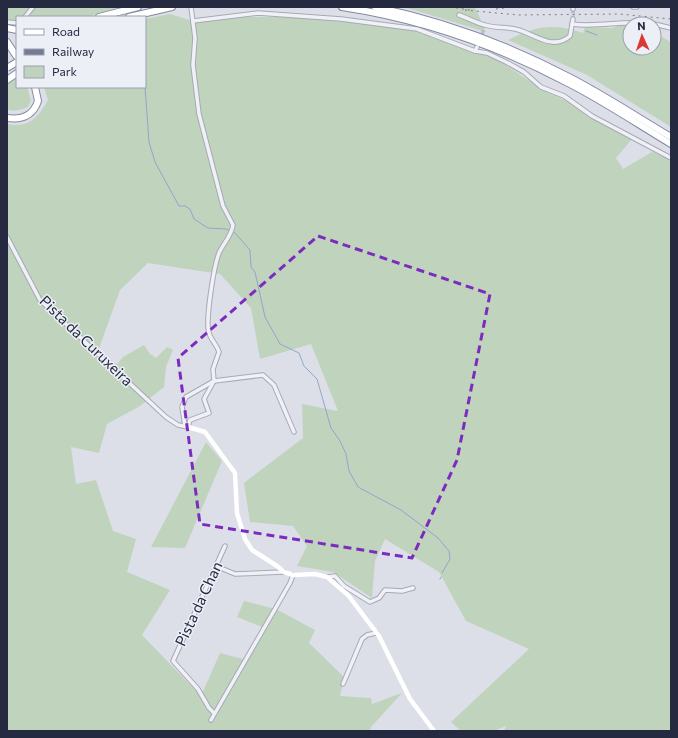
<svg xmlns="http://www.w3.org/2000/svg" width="678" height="738" viewBox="0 0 678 738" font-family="Commissioner,sans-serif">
  <rect width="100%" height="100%" fill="#dddfe8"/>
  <!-- green -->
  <g fill="#bfd3bd">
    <polygon points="7,7 122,7 86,17 17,17 17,22 7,20"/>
    <polygon points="402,7 475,7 486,32 411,9"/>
    <path d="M170,14L196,22L234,17H298L410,29L498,60L545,91L567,101L594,119L632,139L616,158L623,169L652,152L671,160V731H504L506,726L494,731H461L451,722L529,649L466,621L439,572L385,539L375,561L372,598L333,572L297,566L307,546L293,526L250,522L244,483L303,438L302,404L338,411L311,344L260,359L251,308L220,274L148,263L120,290L97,354L117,364L123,357L144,345L150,354L156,358L167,347L173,350L166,367L164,387L140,406L107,424L99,453L71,447L76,484L96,480L113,531L136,539L127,572L170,590L142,635L201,696L220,653L243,659L265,628L237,617L244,601L276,609L315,630L309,643L344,677L340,696L371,698L372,704L402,693L371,727L370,731H7V124C29,128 38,118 48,100L44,87H145V19Z"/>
    <path d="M622,23L630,24V48H654V33L671,42V127L587,75L508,40C536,26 553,23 583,33L585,27L613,28Z"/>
    <path d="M17,77V87H27L31,100L28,107C21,110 14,112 7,109V85Z"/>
    <polygon points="206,442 222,461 185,548 151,547"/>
  </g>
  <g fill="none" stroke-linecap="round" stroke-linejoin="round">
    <!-- stream -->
    <g stroke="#93a5cd" stroke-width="1">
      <polyline points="586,31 597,35"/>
      <polyline points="145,87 149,142 155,162 179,206 185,206 190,209 194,219 208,228 226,229 235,233 250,250 251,267 255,272 265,317 280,344 299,353 304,366 317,379 331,428 340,441 346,454 349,471 358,487 401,510 438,538 449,551 450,559 442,573"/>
      <polyline points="440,579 441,577"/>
    </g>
    <!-- street-tunnel -->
    <g stroke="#b8bbc7" stroke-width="3.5" stroke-dasharray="3.5 2" stroke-linecap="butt">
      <polyline points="573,19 573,9"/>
      <polyline points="480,39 484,29"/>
    </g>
    <defs>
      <g id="street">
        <polyline points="633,7 637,7"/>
        <polyline points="573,9 573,7"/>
        <path d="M459,15C468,18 476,23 485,25C494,28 505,27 515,29C532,32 552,52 570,36L573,19"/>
        <polyline points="25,17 33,7"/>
        <polyline points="193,21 258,13 341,19 417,29 475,51 477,47"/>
        <polyline points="7,22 17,23"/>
        <path d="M572,24C599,28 626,19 653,24"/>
        <polyline points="654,24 671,28"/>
        <polyline points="475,51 487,53 506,62 524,72 541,87 564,96 592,116 671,158"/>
        <path d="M7,237L40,300L166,417L178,425L188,427L190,420L209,413L204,399L214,381L213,369L219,352C217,345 211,340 209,333C205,320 214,266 219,253C223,244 232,235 233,225L223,206L199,114L193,65L195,38L191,7"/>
        <polyline points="185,426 182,407 186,397 214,381 263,375 274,385 294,432"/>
        <polyline points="216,566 235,574 284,572"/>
        <polyline points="327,577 335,576 344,586 370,602 379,598 385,590 402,591 413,588"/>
        <polyline points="343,684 362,639 367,635 376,633"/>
        <polyline points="214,713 209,708 198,689 173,661 225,546"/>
        <polyline points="211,720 290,583 293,575"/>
      </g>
      <g id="highway">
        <path d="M342,7C421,19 496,45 566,82C602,100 636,123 671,144"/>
        <path d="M375,7C443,21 508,45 569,77C604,95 637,117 671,137"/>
        <polyline points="99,17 138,7"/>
        <polyline points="129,17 172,7"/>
        <polyline points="7,28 17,30"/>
        <polyline points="7,42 17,57"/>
        <polyline points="7,80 17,73"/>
        <path d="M7,118C22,120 33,116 38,101L35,87"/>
      </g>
    </defs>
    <!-- street casing -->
    <use href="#street" stroke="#a6a9b6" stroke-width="5.5"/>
    <!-- highway casing -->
    <use href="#highway" stroke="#8389a1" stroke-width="8"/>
    <!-- street -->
    <use href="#street" stroke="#f0f1f6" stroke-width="3.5"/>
    <!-- secondary -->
    <polyline stroke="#fff" stroke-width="4.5" points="188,427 205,432 235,473 237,513 245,539 252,550 277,566 284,572 293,575 315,574 327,577 348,595 379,636 410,699 434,731"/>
    <!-- highway -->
    <use href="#highway" stroke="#fff" stroke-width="6"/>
    <!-- rail -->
    <g stroke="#757b94" stroke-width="1" stroke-dasharray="2 4" stroke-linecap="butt">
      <polyline points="450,7 470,10"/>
      <polyline points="496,9 512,7"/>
      <polyline points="465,10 518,15 619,14 671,19"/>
    </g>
    <defs>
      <polyline id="highway-bridge" points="7,68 17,62"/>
    </defs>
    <!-- highway-bridge casing -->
    <use href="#highway-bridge" stroke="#8389a1" stroke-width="8" stroke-linecap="butt"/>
    <!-- highway-bridge -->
    <use href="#highway-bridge" stroke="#fff" stroke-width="6"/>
  </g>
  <!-- marked area -->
  <path fill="none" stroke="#7b2cbf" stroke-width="3" stroke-dasharray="8 5" stroke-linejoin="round" d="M318,236L490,294L457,460L412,558L200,524L178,358Z"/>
  <g text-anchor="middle" stroke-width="3" stroke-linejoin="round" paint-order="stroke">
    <!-- street labels -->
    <g font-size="15" fill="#252a41" stroke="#eceff6">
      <text transform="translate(86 341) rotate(44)" y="5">Pista da Curuxeira</text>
      <text transform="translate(199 604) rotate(-65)" y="5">Pista da Chan</text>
    </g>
  </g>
  <!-- border -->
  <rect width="678" height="738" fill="none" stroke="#252a41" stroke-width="16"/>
  <!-- legend -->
  <rect x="16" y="16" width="130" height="72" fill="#eceff6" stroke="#9ca0ae"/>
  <rect x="24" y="29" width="20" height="6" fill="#ffffff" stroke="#9ca0ae"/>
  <text x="52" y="36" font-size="12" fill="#252a41">Road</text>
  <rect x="24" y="49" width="20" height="6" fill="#757b94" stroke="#9ca0ae"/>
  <text x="52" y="56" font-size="12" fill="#252a41">Railway</text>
  <rect x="24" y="66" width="20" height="12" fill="#bfd3bd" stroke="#9ca0ae"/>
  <text x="52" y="76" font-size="12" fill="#252a41">Park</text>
  <!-- north arrow -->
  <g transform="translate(642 36) rotate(357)"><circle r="19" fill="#eceff6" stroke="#9ca0ae"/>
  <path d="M0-3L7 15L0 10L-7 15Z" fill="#dc3733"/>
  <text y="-6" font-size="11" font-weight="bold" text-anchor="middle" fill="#252a41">N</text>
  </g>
</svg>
